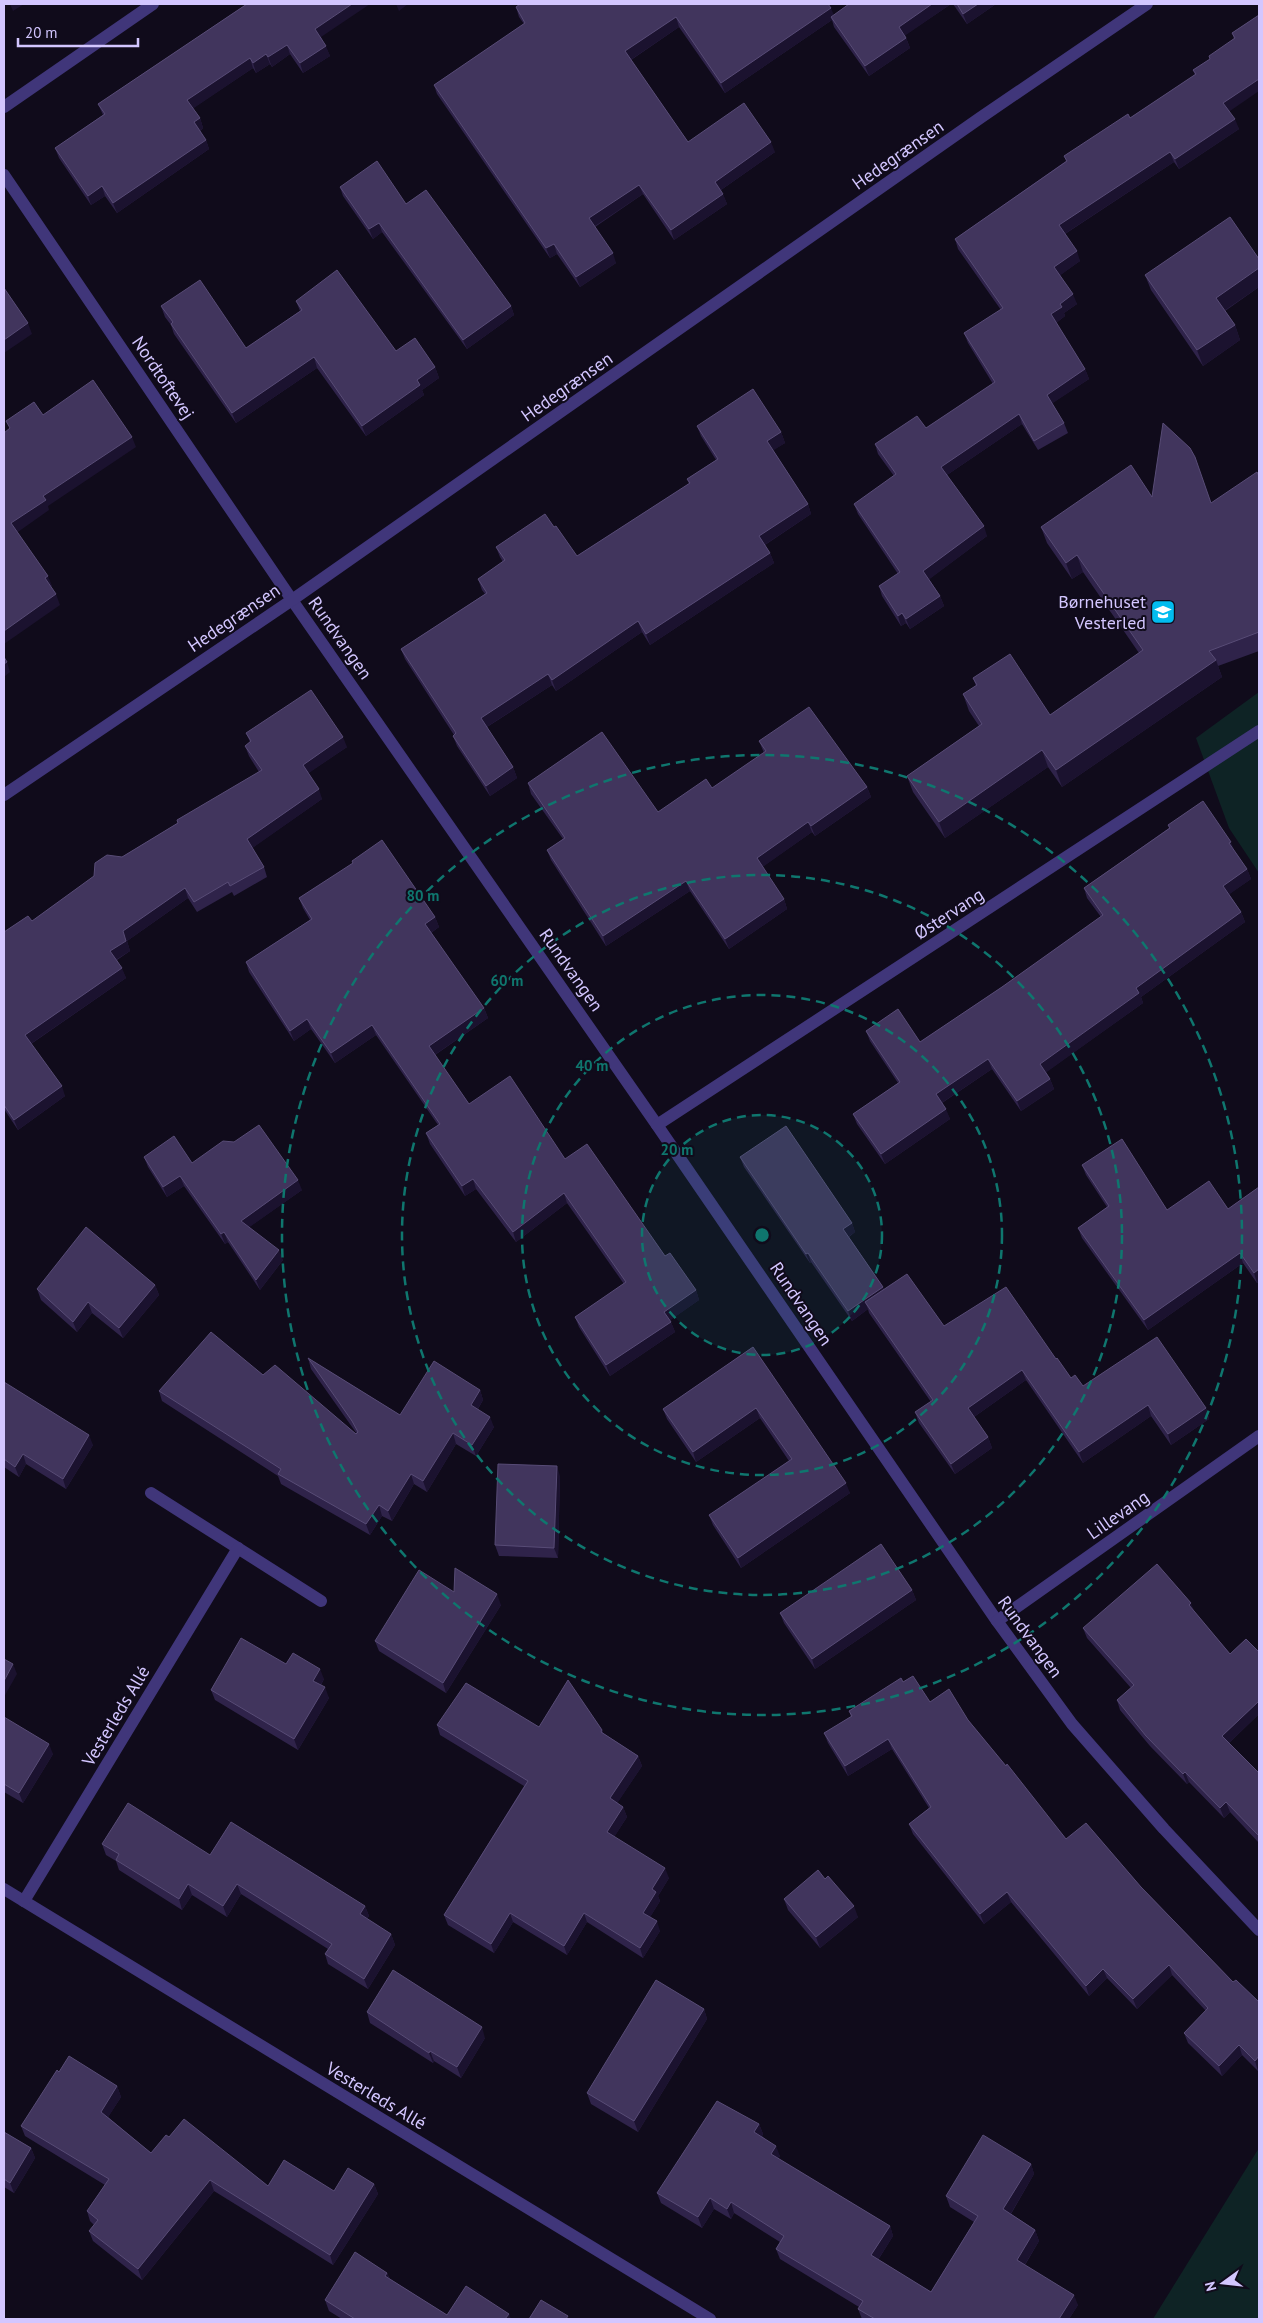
<svg xmlns="http://www.w3.org/2000/svg" width="1263" height="2323" viewBox="0 0 1263 2323" font-family="'PT Sans',sans-serif">
  <rect width="100%" height="100%" fill="#100b1b"/>
  <!-- green -->
  <g fill="#0e2325">
    <polygon points="1259,692 1259,873 1229,828 1196,738"/>
    <polygon points="1259,2148 1259,2319 1153,2319"/>
  </g>
  <g fill="none" stroke-linecap="round" stroke-linejoin="round">
    <!-- minor -->
    <g stroke="#40367a" stroke-width="12">
      <polyline points="4,107 153,4"/>
      <polyline points="4,175 292,600 657,1125 997,1621 1072,1724 1164,1829 1259,1930"/>
      <polyline points="4,795 292,600 980,118 1147,4"/>
      <polyline points="657,1125 1259,731"/>
      <polyline points="151,1493 321,1601"/>
      <polyline points="997,1621 1259,1436"/>
      <polyline points="4,1889 710,2319"/>
      <polyline points="24,1901 238,1548"/>
    </g>
  </g>
  <!-- wall -->
  <g fill="#2f234a">
    <polygon points="247,4 321,37 330,56 303,73 290,54 272,67 270,64 256,73 253,68 193,108 200,118 203,128 200,131 206,140 209,149 117,213 105,196 91,205 59,158 55,148 103,115 98,104"/>
    <polygon points="951,4 905,35 910,48 869,76 834,27 832,20 725,93 679,27 631,60 688,142 775,152 721,190 727,204 674,240 643,194 595,227 616,263 580,287 557,254 550,258 437,94 434,85 524,24 519,17 516,7 833,15"/>
    <polygon points="953,4 996,4 967,24"/>
    <polygon points="1259,15 1229,111 1239,129 1179,169 1174,162 1065,234 1080,261 1060,275 1077,304 1064,313 1065,316 1056,323 1085,369 1089,379 1052,403 1064,423 1068,433 1038,450 1022,424 947,475 987,536 929,579 940,596 944,606 910,629 906,623 901,626 882,596 879,586 898,574 858,514 854,504 894,476 878,454 875,444 926,428 993,384 968,343 964,333 1001,310 958,249 955,239 1066,161 1064,156 1130,118 1195,75 1193,70 1210,59 1234,39 1232,33"/>
    <polygon points="340,187 406,204 511,306 514,315 467,349 382,232 373,239 343,196"/>
    <polygon points="1145,275 1259,287 1225,311 1235,325 1240,340 1203,366 1151,290"/>
    <polygon points="296,301 396,351 435,367 439,378 422,390 424,395 366,436 317,368 236,423 174,334 171,325 165,317 161,306 246,348 300,311"/>
    <polygon points="697,426 781,432 785,443 773,450 808,504 811,514 765,545 770,553 774,563 650,645 642,632 556,691 552,685 487,727 513,767 517,778 490,796 457,746 453,736 454,735 405,659 401,649 485,594 482,590 478,579 503,562 500,557 496,547 554,527 577,556 689,484 687,479 716,460 701,436"/>
    <polygon points="1259,476 1259,651 1218,666 1222,677 1062,787 1048,767 945,838 913,792 907,776 979,726 969,711 963,694 976,686 973,678 1050,715 1139,653 1083,572 1072,579 1047,543 1041,527 1152,497 1212,503"/>
    <polygon points="246,733 347,747 308,773 322,799 252,848 264,867 267,877 234,896 232,892 197,912 188,898 127,941 130,951 117,960 126,978 31,1044 65,1096 18,1130 4,1109 4,932 32,921 122,857 178,823 259,772 249,756 245,746 250,742"/>
    <polygon points="759,741 867,787 871,797 815,836 812,832 762,867 784,899 787,909 729,949 690,891 606,946 551,860 547,850 563,839 531,794 528,783 658,812 712,788 764,753"/>
    <polygon points="1168,825 1235,852 1247,869 1251,879 1229,894 1241,912 1245,922 1141,997 1143,1003 1046,1072 1050,1079 1054,1089 1021,1111 992,1069 942,1103 950,1119 885,1164 857,1124 853,1114 898,1083 870,1041 866,1031 920,1042 1002,987 1101,917 1087,898 1084,888 1169,828"/>
    <polygon points="352,861 435,917 439,927 431,933 484,1008 488,1018 435,1055 469,1104 565,1159 665,1256 696,1290 699,1300 670,1320 675,1332 610,1376 579,1327 575,1317 624,1284 567,1203 516,1242 476,1189 465,1196 430,1144 426,1133 438,1125 376,1035 335,1063 311,1029 294,1041 249,972 246,962 310,920 303,908 299,898 353,864"/>
    <polygon points="144,1157 192,1163 302,1190 249,1227 283,1260 260,1290 228,1242 225,1244 184,1186 167,1197 148,1167"/>
    <polygon points="740,1157 852,1223 855,1232 849,1237 884,1289 944,1326 1056,1359 1071,1378 1083,1386 1206,1408 1209,1419 1171,1445 1151,1416 1083,1463 1026,1380 974,1417 988,1437 992,1448 955,1474 919,1423 915,1412 931,1402 869,1313 868,1309 852,1321 811,1262 810,1263 744,1167"/>
    <polygon points="1082,1165 1167,1210 1228,1209 1259,1187 1259,1282 1257,1283 1243,1263 1148,1330 1082,1238 1078,1228 1107,1207 1086,1175"/>
    <polygon points="155,1285 159,1295 123,1338 92,1313 77,1332 41,1300 37,1289"/>
    <polygon points="753,1347 850,1493 741,1568 713,1525 709,1515 789,1461 760,1418 696,1462 667,1419 663,1409"/>
    <polygon points="308,1358 400,1415 480,1390 483,1400 478,1409 494,1427 476,1456 456,1444 427,1492 414,1484 392,1521 382,1516 370,1535 281,1484 278,1476 162,1401 159,1391 263,1375 356,1434 357,1434 311,1369"/>
    <polygon points="4,1382 93,1445 66,1489 26,1464 19,1477 4,1467"/>
    <polygon points="560,1476 558,1558 499,1556 495,1545"/>
    <polygon points="912,1590 916,1600 815,1669 784,1623 780,1613"/>
    <polygon points="454,1592 501,1605 446,1693 379,1651 375,1641"/>
    <polygon points="1195,1613 1230,1654 1259,1652 1259,1714 1229,1743 1259,1773 1259,1843 1230,1812 1224,1818 1189,1782 1187,1784 1150,1746 1120,1710 1117,1700 1131,1688 1087,1638 1083,1628"/>
    <polygon points="286,1664 324,1679 321,1685 329,1698 298,1750 215,1700 211,1690"/>
    <polygon points="903,1682 930,1702 968,1720 1066,1839 1141,1887 1233,1982 1259,2002 1259,2070 1258,2071 1242,2055 1222,2076 1188,2043 1184,2033 1206,2011 1172,1975 1137,2009 1107,1978 1089,1996 1011,1902 984,1924 913,1834 909,1824 929,1808 892,1749 848,1776 828,1743 824,1733 851,1717 849,1711"/>
    <polygon points="4,1717 53,1754 23,1803 4,1792"/>
    <polygon points="437,1725 539,1727 602,1730 603,1733 638,1756 642,1766 617,1803 623,1807 627,1817 614,1837 669,1878 658,1896 660,1901 650,1917 660,1931 643,1958 587,1922 567,1955 513,1922 494,1953 448,1925 444,1915 524,1786 440,1735"/>
    <polygon points="102,1844 210,1855 365,1906 369,1916 367,1919 391,1934 395,1945 368,1989 328,1964 325,1954 328,1949 241,1894 227,1917 192,1895 182,1910 119,1870 116,1861 106,1855"/>
    <polygon points="825,1879 858,1917 820,1948 788,1910 784,1899"/>
    <polygon points="704,2009 707,2019 638,2132 591,2104 587,2093"/>
    <polygon points="367,2012 485,2038 461,2078 434,2061 433,2063 370,2023"/>
    <polygon points="59,2072 117,2086 121,2097 108,2117 151,2153 169,2137 268,2186 334,2191 374,2184 378,2194 333,2265 214,2191 142,2280 93,2241 89,2231 94,2225 90,2221 87,2211 105,2185 25,2136 21,2126"/>
    <polygon points="759,2124 763,2134 762,2136 780,2156 778,2159 890,2226 893,2236 878,2260 931,2292 974,2222 950,2207 946,2196 1031,2164 1034,2174 1011,2214 1035,2230 1039,2241 1025,2265 1078,2305 1069,2319 862,2319 858,2309 859,2307 780,2259 776,2249 780,2242 734,2213 731,2219 714,2209 702,2228 661,2203 657,2193"/>
    <polygon points="4,2132 31,2148 35,2158 14,2193 4,2187"/>
    <polygon points="387,2273 390,2279 447,2315 511,2319 342,2319 329,2311 325,2300"/>
  </g>
  <!-- shaded-wall -->
  <g fill="#1b122f">
    <polygon points="10,4 24,4 13,11"/>
    <polygon points="352,4 370,4 318,39 315,29"/>
    <polygon points="396,4 408,4 399,11"/>
    <polygon points="932,4 951,4 903,37 899,27"/>
    <polygon points="978,4 996,4 967,24 963,14"/>
    <polygon points="831,8 835,18 831,17 832,20 725,93 721,83"/>
    <polygon points="676,17 679,27 629,61 625,51"/>
    <polygon points="906,38 910,48 869,76 865,66"/>
    <polygon points="287,45 290,54 272,67 268,57"/>
    <polygon points="326,46 330,56 303,73 300,63"/>
    <polygon points="266,54 270,64 256,73 253,63"/>
    <polygon points="250,58 253,68 191,110 187,100"/>
    <polygon points="1259,79 1259,91 1227,113 1223,103"/>
    <polygon points="200,118 203,128 198,132 194,122"/>
    <polygon points="1235,119 1239,129 1179,169 1175,159"/>
    <polygon points="206,140 209,149 117,213 113,203"/>
    <polygon points="771,142 775,152 718,192 715,182"/>
    <polygon points="1170,152 1174,162 1063,235 1059,225"/>
    <polygon points="639,185 643,194 592,228 589,218"/>
    <polygon points="102,186 105,196 91,205 88,196"/>
    <polygon points="723,194 727,204 674,240 671,230"/>
    <polygon points="379,223 382,232 373,239 369,229"/>
    <polygon points="554,244 557,254 550,258 546,248"/>
    <polygon points="1077,251 1080,261 1058,277 1054,267"/>
    <polygon points="613,253 616,263 580,287 576,277"/>
    <polygon points="1259,268 1259,287 1221,313 1216,298"/>
    <polygon points="1073,294 1077,304 1064,313 1065,316 1055,324 1051,314 1060,304"/>
    <polygon points="511,306 514,315 467,349 463,340"/>
    <polygon points="28,323 32,334 4,353 4,340"/>
    <polygon points="1235,325 1240,340 1203,366 1197,350"/>
    <polygon points="314,357 317,368 236,423 232,413"/>
    <polygon points="435,367 439,378 422,390 424,395 366,436 362,426 417,380"/>
    <polygon points="1085,369 1089,379 1050,405 1047,395"/>
    <polygon points="1019,414 1022,424 944,477 941,467"/>
    <polygon points="781,432 785,443 771,452 767,441"/>
    <polygon points="132,437 136,447 48,506 49,510 15,534 11,523 43,496"/>
    <polygon points="808,504 811,514 763,546 759,536"/>
    <polygon points="984,526 987,536 927,581 923,571"/>
    <polygon points="770,553 774,563 650,645 646,634"/>
    <polygon points="1077,555 1083,572 1072,579 1066,563"/>
    <polygon points="48,576 52,586 49,588 45,578"/>
    <polygon points="56,594 60,605 4,644 4,631"/>
    <polygon points="940,596 944,606 910,629 906,619"/>
    <polygon points="902,613 906,623 901,626 898,616"/>
    <polygon points="638,621 642,632 556,691 552,680"/>
    <polygon points="1216,660 1222,677 1062,787 1056,770"/>
    <polygon points="7,662 10,672 4,677 4,664"/>
    <polygon points="548,674 552,685 485,728 481,718"/>
    <polygon points="343,737 347,747 306,775 303,765"/>
    <polygon points="1042,750 1048,767 945,838 939,822"/>
    <polygon points="513,767 517,778 490,796 486,786"/>
    <polygon points="867,787 871,797 815,836 811,826"/>
    <polygon points="319,789 322,799 251,849 247,839"/>
    <polygon points="808,822 812,832 760,869 757,858"/>
    <polygon points="1231,842 1235,852 1229,843"/>
    <polygon points="1247,869 1251,879 1227,896 1223,886"/>
    <polygon points="686,881 690,891 606,946 603,936"/>
    <polygon points="185,888 188,898 127,941 130,951 114,961 110,951 123,931"/>
    <polygon points="784,899 787,909 729,949 725,939"/>
    <polygon points="1241,912 1245,922 1141,997 1143,1003 1044,1074 1040,1064 1136,988"/>
    <polygon points="435,917 439,927 429,934 425,924"/>
    <polygon points="122,968 126,978 29,1045 25,1035"/>
    <polygon points="484,1008 488,1018 433,1056 429,1046"/>
    <polygon points="307,1019 311,1029 294,1041 290,1031"/>
    <polygon points="372,1025 376,1035 335,1063 331,1053"/>
    <polygon points="988,1059 992,1069 940,1104 936,1094"/>
    <polygon points="1050,1079 1054,1089 1021,1111 1017,1101"/>
    <polygon points="62,1086 65,1096 18,1130 14,1120"/>
    <polygon points="946,1109 950,1119 885,1164 881,1154"/>
    <polygon points="180,1176 184,1186 167,1197 163,1187"/>
    <polygon points="473,1179 476,1189 465,1196 462,1186"/>
    <polygon points="298,1180 302,1190 244,1231 241,1221"/>
    <polygon points="564,1193 567,1203 516,1242 513,1232"/>
    <polygon points="852,1223 855,1232 847,1238 843,1229"/>
    <polygon points="224,1232 228,1242 225,1244 221,1234"/>
    <polygon points="279,1250 283,1260 260,1290 256,1280"/>
    <polygon points="808,1253 811,1262 810,1263 806,1254"/>
    <polygon points="1240,1253 1243,1263 1148,1330 1144,1320"/>
    <polygon points="1259,1269 1259,1282 1257,1283 1254,1273"/>
    <polygon points="155,1285 159,1295 123,1338 119,1328"/>
    <polygon points="883,1287 887,1296 865,1302 868,1309 852,1321 848,1311"/>
    <polygon points="696,1290 699,1300 668,1322 664,1312"/>
    <polygon points="88,1302 92,1313 77,1332 73,1322"/>
    <polygon points="671,1322 675,1332 610,1376 606,1365"/>
    <polygon points="1022,1370 1026,1380 971,1419 968,1408"/>
    <polygon points="480,1390 483,1400 474,1415 471,1405"/>
    <polygon points="1148,1405 1151,1416 1083,1463 1079,1452"/>
    <polygon points="756,1408 760,1418 696,1462 693,1452"/>
    <polygon points="1206,1408 1209,1419 1171,1445 1168,1434"/>
    <polygon points="490,1417 494,1427 476,1456 472,1445"/>
    <polygon points="453,1433 456,1444 427,1492 423,1481"/>
    <polygon points="89,1435 93,1445 66,1489 63,1479"/>
    <polygon points="988,1437 992,1448 955,1474 951,1464"/>
    <polygon points="23,1454 26,1464 19,1477 15,1467"/>
    <polygon points="557,1466 560,1476 558,1558 554,1548"/>
    <polygon points="411,1474 414,1484 392,1521 388,1511"/>
    <polygon points="846,1483 850,1493 741,1568 738,1558"/>
    <polygon points="379,1505 382,1516 370,1535 366,1524"/>
    <polygon points="912,1590 916,1600 815,1669 812,1659"/>
    <polygon points="497,1594 501,1605 446,1693 443,1683"/>
    <polygon points="1191,1603 1195,1613 1189,1605"/>
    <polygon points="13,1664 17,1674 4,1697 4,1681"/>
    <polygon points="320,1669 324,1679 317,1691 313,1681"/>
    <polygon points="325,1687 329,1698 298,1750 294,1739"/>
    <polygon points="1259,1701 1259,1714 1226,1746 1222,1736"/>
    <polygon points="888,1739 892,1749 848,1776 845,1766"/>
    <polygon points="49,1744 53,1754 23,1803 19,1793"/>
    <polygon points="638,1756 642,1766 614,1808 610,1798"/>
    <polygon points="1185,1772 1189,1782 1187,1784 1183,1774"/>
    <polygon points="1226,1802 1230,1812 1224,1818 1220,1808"/>
    <polygon points="623,1807 627,1817 611,1842 607,1832"/>
    <polygon points="665,1868 669,1878 658,1896 660,1901 647,1922 643,1913 652,1889"/>
    <polygon points="188,1884 192,1895 182,1910 179,1899"/>
    <polygon points="237,1884 241,1894 227,1917 223,1906"/>
    <polygon points="1007,1892 1011,1902 984,1924 980,1914"/>
    <polygon points="365,1906 369,1916 363,1925 360,1914"/>
    <polygon points="854,1906 858,1917 820,1948 816,1937"/>
    <polygon points="510,1913 513,1922 494,1953 491,1944"/>
    <polygon points="584,1913 587,1922 567,1955 564,1946"/>
    <polygon points="657,1921 660,1931 643,1958 640,1948"/>
    <polygon points="391,1934 395,1945 368,1989 364,1979"/>
    <polygon points="1169,1965 1172,1975 1137,2009 1133,1999"/>
    <polygon points="1103,1969 1107,1978 1089,1996 1086,1986"/>
    <polygon points="704,2009 707,2019 638,2132 634,2121"/>
    <polygon points="482,2027 485,2038 461,2078 457,2067"/>
    <polygon points="1239,2045 1242,2055 1222,2076 1219,2066"/>
    <polygon points="430,2051 434,2061 433,2063 429,2053"/>
    <polygon points="1259,2056 1259,2070 1258,2071 1255,2061"/>
    <polygon points="117,2086 121,2097 105,2122 101,2112"/>
    <polygon points="759,2124 763,2134 758,2142 754,2132"/>
    <polygon points="776,2146 780,2156 775,2165 771,2154"/>
    <polygon points="31,2148 35,2158 14,2193 10,2183"/>
    <polygon points="1031,2164 1034,2174 1007,2220 1003,2209"/>
    <polygon points="210,2180 214,2191 142,2280 138,2269"/>
    <polygon points="374,2184 378,2194 333,2265 330,2255"/>
    <polygon points="710,2198 714,2209 702,2228 698,2217"/>
    <polygon points="731,2202 734,2213 731,2219 727,2209"/>
    <polygon points="890,2226 893,2236 874,2266 871,2255"/>
    <polygon points="1035,2230 1039,2241 1021,2271 1017,2260"/>
    <polygon points="387,2273 391,2283 385,2276"/>
    <polygon points="1074,2295 1078,2305 1069,2319 1059,2319"/>
    <polygon points="509,2314 511,2319 505,2319"/>
  </g>
  <!-- building -->
  <g fill="#41355d" stroke="#584c76">
    <polygon points="247,4 352,4 315,29 326,46 300,63 287,45 268,57 266,54 253,63 250,58 187,100 200,118 194,122 206,140 113,203 102,186 88,196 55,148 105,114 98,104"/>
    <polygon points="520,4 828,4 831,8 721,83 676,17 625,51 688,142 744,103 771,142 715,182 723,194 671,230 639,185 589,218 613,253 576,277 554,244 546,248 434,85 525,23 516,7"/>
    <polygon points="849,4 932,4 899,27 906,38 865,66 831,17"/>
    <polygon points="957,4 978,4 963,14"/>
    <polygon points="1259,15 1259,79 1223,103 1235,119 1175,159 1170,152 1059,225 1077,251 1054,267 1073,294 1060,304 1062,307 1051,314 1085,369 1047,395 1064,423 1034,441 1019,414 941,467 984,526 923,571 940,596 906,619 902,613 898,616 879,586 900,572 854,504 896,474 875,444 917,416 926,428 995,382 964,333 1003,308 955,239 1067,161 1064,156 1128,114 1130,118 1196,74 1193,70 1210,59 1209,56 1235,38 1232,33"/>
    <polygon points="377,161 406,204 426,190 511,306 463,340 379,223 369,229 340,187"/>
    <polygon points="1230,217 1259,259 1259,268 1216,298 1235,325 1197,350 1145,275"/>
    <polygon points="337,270 396,351 415,338 435,367 417,380 420,385 362,426 314,357 232,413 171,324 173,322 161,306 200,280 246,348 302,310 296,301"/>
    <polygon points="4,288 28,323 4,340"/>
    <polygon points="93,380 132,437 43,496 46,500 11,523 48,576 45,578 56,594 4,631 4,433 10,428 6,421 34,402 43,415"/>
    <polygon points="753,389 781,432 767,441 808,504 759,536 770,553 646,634 638,621 552,680 548,674 481,718 513,767 486,786 453,736 456,733 401,649 487,593 478,579 505,560 496,547 545,514 554,527 556,526 577,556 690,483 687,479 718,459 697,426"/>
    <polygon points="1163,423 1190,448 1195,457 1211,503 1257,472 1259,476 1259,632 1209,651 1216,660 1056,770 1042,750 939,822 907,776 982,724 963,694 977,685 973,678 1010,654 1050,715 1143,650 1077,555 1066,563 1041,527 1131,465 1152,497"/>
    <polygon points="4,657 7,662 4,664"/>
    <polygon points="311,690 343,737 303,765 319,789 247,839 264,867 230,886 228,882 194,902 185,888 123,931 126,941 110,951 122,968 25,1035 62,1086 14,1120 4,1105 4,932 28,916 32,921 94,876 95,863 107,855 122,857 178,823 177,820 262,770 245,746 251,741 246,733"/>
    <polygon points="809,707 867,787 811,826 808,822 757,858 784,899 725,939 686,881 603,936 547,850 565,838 528,783 602,732 658,812 706,779 712,788 766,751 759,741"/>
    <polygon points="1203,801 1231,842 1229,843 1247,869 1223,886 1241,912 1136,988 1139,993 1040,1064 1050,1079 1017,1101 988,1059 936,1094 946,1109 881,1154 853,1114 900,1082 866,1031 898,1009 920,1042 1002,987 1103,915 1084,888 1170,828 1168,825"/>
    <polygon points="382,840 435,917 425,924 484,1008 429,1046 469,1104 510,1076 565,1159 587,1144 665,1256 670,1253 696,1290 664,1312 671,1322 606,1365 575,1317 626,1282 564,1193 513,1232 473,1179 462,1186 426,1133 440,1124 372,1025 331,1053 307,1019 290,1031 246,962 312,919 299,898 353,863 352,861"/>
    <polygon points="259,1125 298,1180 241,1221 279,1250 256,1280 224,1232 221,1234 180,1176 163,1187 144,1157 174,1136 192,1163 223,1141 234,1142"/>
    <polygon points="786,1126 852,1223 843,1229 883,1287 848,1311 808,1253 806,1254 740,1157"/>
    <polygon points="1122,1139 1167,1210 1209,1181 1228,1209 1259,1187 1259,1269 1254,1273 1240,1253 1144,1320 1078,1228 1109,1206 1082,1165"/>
    <polygon points="86,1227 155,1285 119,1328 88,1302 73,1322 37,1289"/>
    <polygon points="907,1274 944,1326 1006,1287 1056,1359 1057,1358 1071,1378 1075,1375 1083,1386 1157,1337 1206,1408 1168,1434 1148,1405 1079,1452 1022,1370 968,1408 988,1437 951,1464 915,1412 933,1400 865,1302"/>
    <polygon points="211,1332 263,1375 275,1365 356,1434 358,1432 352,1421 308,1358 400,1415 434,1361 480,1390 471,1405 490,1417 472,1445 453,1433 423,1481 411,1474 388,1511 379,1505 366,1524 278,1474 281,1469 159,1391"/>
    <polygon points="753,1347 846,1483 738,1558 709,1515 792,1459 756,1408 693,1452 663,1409"/>
    <polygon points="4,1382 89,1435 63,1479 23,1454 15,1467 4,1459"/>
    <polygon points="498,1464 557,1466 554,1548 495,1545"/>
    <polygon points="881,1544 912,1590 812,1659 780,1613"/>
    <polygon points="1157,1564 1191,1603 1189,1605 1230,1654 1246,1639 1259,1652 1259,1701 1222,1736 1259,1773 1259,1834 1258,1835 1226,1802 1220,1808 1185,1772 1183,1774 1146,1736 1117,1700 1134,1685 1083,1628"/>
    <polygon points="455,1568 497,1594 443,1683 375,1641 419,1570 454,1592"/>
    <polygon points="241,1638 286,1664 293,1653 320,1669 313,1681 325,1687 294,1739 211,1690"/>
    <polygon points="4,1659 13,1664 4,1681"/>
    <polygon points="913,1676 930,1702 949,1689 968,1720 1006,1766 1007,1764 1066,1839 1086,1823 1141,1887 1233,1982 1236,1980 1259,2002 1259,2056 1255,2061 1239,2045 1219,2066 1184,2033 1208,2008 1169,1965 1133,1999 1103,1969 1086,1986 1007,1892 980,1914 909,1824 931,1807 888,1739 845,1766 824,1733 852,1716 849,1711 901,1678 903,1682"/>
    <polygon points="568,1680 602,1730 601,1732 638,1756 610,1798 623,1807 607,1832 665,1868 652,1889 656,1892 643,1913 657,1921 640,1948 584,1913 564,1946 510,1913 491,1944 444,1915 528,1781 437,1725 466,1683 539,1727"/>
    <polygon points="4,1717 49,1744 19,1793 4,1784"/>
    <polygon points="128,1803 210,1855 231,1822 365,1906 360,1914 391,1934 364,1979 325,1954 332,1944 237,1884 223,1906 188,1884 179,1899 116,1860 119,1854 102,1844"/>
    <polygon points="818,1870 825,1879 828,1876 854,1906 816,1937 784,1899"/>
    <polygon points="393,1970 482,2027 457,2067 430,2051 429,2053 367,2012"/>
    <polygon points="656,1980 704,2009 634,2121 587,2093"/>
    <polygon points="69,2056 117,2086 101,2112 151,2153 166,2135 169,2137 184,2119 268,2186 284,2160 334,2191 348,2168 374,2184 330,2255 210,2180 138,2269 89,2231 98,2220 87,2211 109,2179 21,2126 57,2070 59,2072"/>
    <polygon points="717,2101 759,2124 754,2132 776,2146 771,2154 890,2226 871,2255 931,2292 978,2216 946,2196 983,2135 1031,2164 1003,2209 1035,2230 1017,2260 1074,2295 1059,2319 875,2319 858,2309 863,2301 776,2249 784,2236 731,2202 727,2209 710,2198 698,2217 657,2193"/>
    <polygon points="4,2132 31,2148 10,2183 4,2179"/>
    <polygon points="355,2252 387,2273 385,2276 447,2315 466,2286 509,2314 505,2319 355,2319 325,2300"/>
    <polygon points="541,2300 568,2316 566,2319 529,2319"/>
  </g>
  <!-- distance rings -->
  <circle cx="762" cy="1235" r="120" fill="#0f766e" fill-opacity=".12"/>
  <g fill="none" stroke="#0f766e" stroke-width="2.5" stroke-dasharray="9 6">
    <circle cx="762" cy="1235" r="120"/>
    <circle cx="762" cy="1235" r="240"/>
    <circle cx="762" cy="1235" r="360"/>
    <circle cx="762" cy="1235" r="480"/>
  </g>
  <!-- icons -->
  <defs>
    <symbol id="school-square" viewBox="-11 -11 22 22"><rect x="-9" y="-9" width="18" height="18" rx="4" fill="#02bcef" stroke="#100b1b"/><path d="M0-5L7-2L0 1L-7-2ZM-4 1L0 2.5L4 1V4Q0 6-4 4Z" fill="#fff"/></symbol>
  </defs>
  <g fill-rule="evenodd">
    <use href="#school-square" x="1149" y="598" width="28" height="28"/>
  </g>
  <g text-anchor="middle" stroke-width="4" stroke-linejoin="round" paint-order="stroke">
    <!-- street labels -->
    <g font-size="18" fill="#d3c6ff" stroke="#100b1b">
      <text transform="translate(898 155) rotate(-35)" y="6">Hedegrænsen</text>
      <text transform="translate(163 378) rotate(56)" y="6">Nordtoftevej</text>
      <text transform="translate(567 387) rotate(-35)" y="6">Hedegrænsen</text>
      <text transform="translate(234 618) rotate(-34)" y="6">Hedegrænsen</text>
      <text transform="translate(340 638) rotate(55)" y="6">Rundvangen</text>
      <text transform="translate(949 914) rotate(-33)" y="6">Østervang</text>
      <text transform="translate(571 970) rotate(55)" y="6">Rundvangen</text>
      <text transform="translate(801 1304) rotate(56)" y="6">Rundvangen</text>
      <text transform="translate(1118 1515) rotate(-35)" y="6">Lillevang</text>
      <text transform="translate(1030 1637) rotate(54)" y="6">Rundvangen</text>
      <text transform="translate(116 1716) rotate(-59)" y="6">Vesterleds Allé</text>
      <text transform="translate(376 2096) rotate(31)" y="6">Vesterleds Allé</text>
    </g>
    <!-- poi labels -->
    <g font-size="18" fill="#d3c6ff" stroke="#100b1b" text-anchor="end">
      <text x="1146" y="608">Børnehuset<tspan x="1146" dy="21">Vesterled</tspan></text>
    </g>
  </g>
  <circle cx="762" cy="1235" r="8" fill="#0f766e" stroke="#100b1b" stroke-width="2.5"/>
  <g font-size="15" text-anchor="middle" font-weight="bold" fill="#0f766e" stroke="#100b1b" stroke-width="4" stroke-linejoin="round" paint-order="stroke">
    <text x="423" y="901">80 m</text>
    <text x="507" y="986">60 m</text>
    <text x="592" y="1071">40 m</text>
    <text x="677" y="1155">20 m</text>
  </g>
  <!-- border -->
  <rect width="1263" height="2323" fill="none" stroke="#d3c6ff" stroke-width="10"/>
  <!-- north arrow -->
  <g transform="translate(1223 2283) rotate(255)" stroke="#100b1b" stroke-width="4" paint-order="stroke">
  <path d="M0-4L9 19L0 12L-9 19Z" fill="#d3c6ff"/>
  <text y="-8" font-size="14" font-weight="bold" text-anchor="middle" fill="#d3c6ff">N</text>
  </g>
  <!-- scale -->
  <path d="M18 38v8h120v-8" fill="none" stroke="#d3c6ff" stroke-width="2.5"/>
  <text x="25" y="38" font-size="15" fill="#d3c6ff" stroke="#100b1b" stroke-width="4" paint-order="stroke">20 m</text>
</svg>
